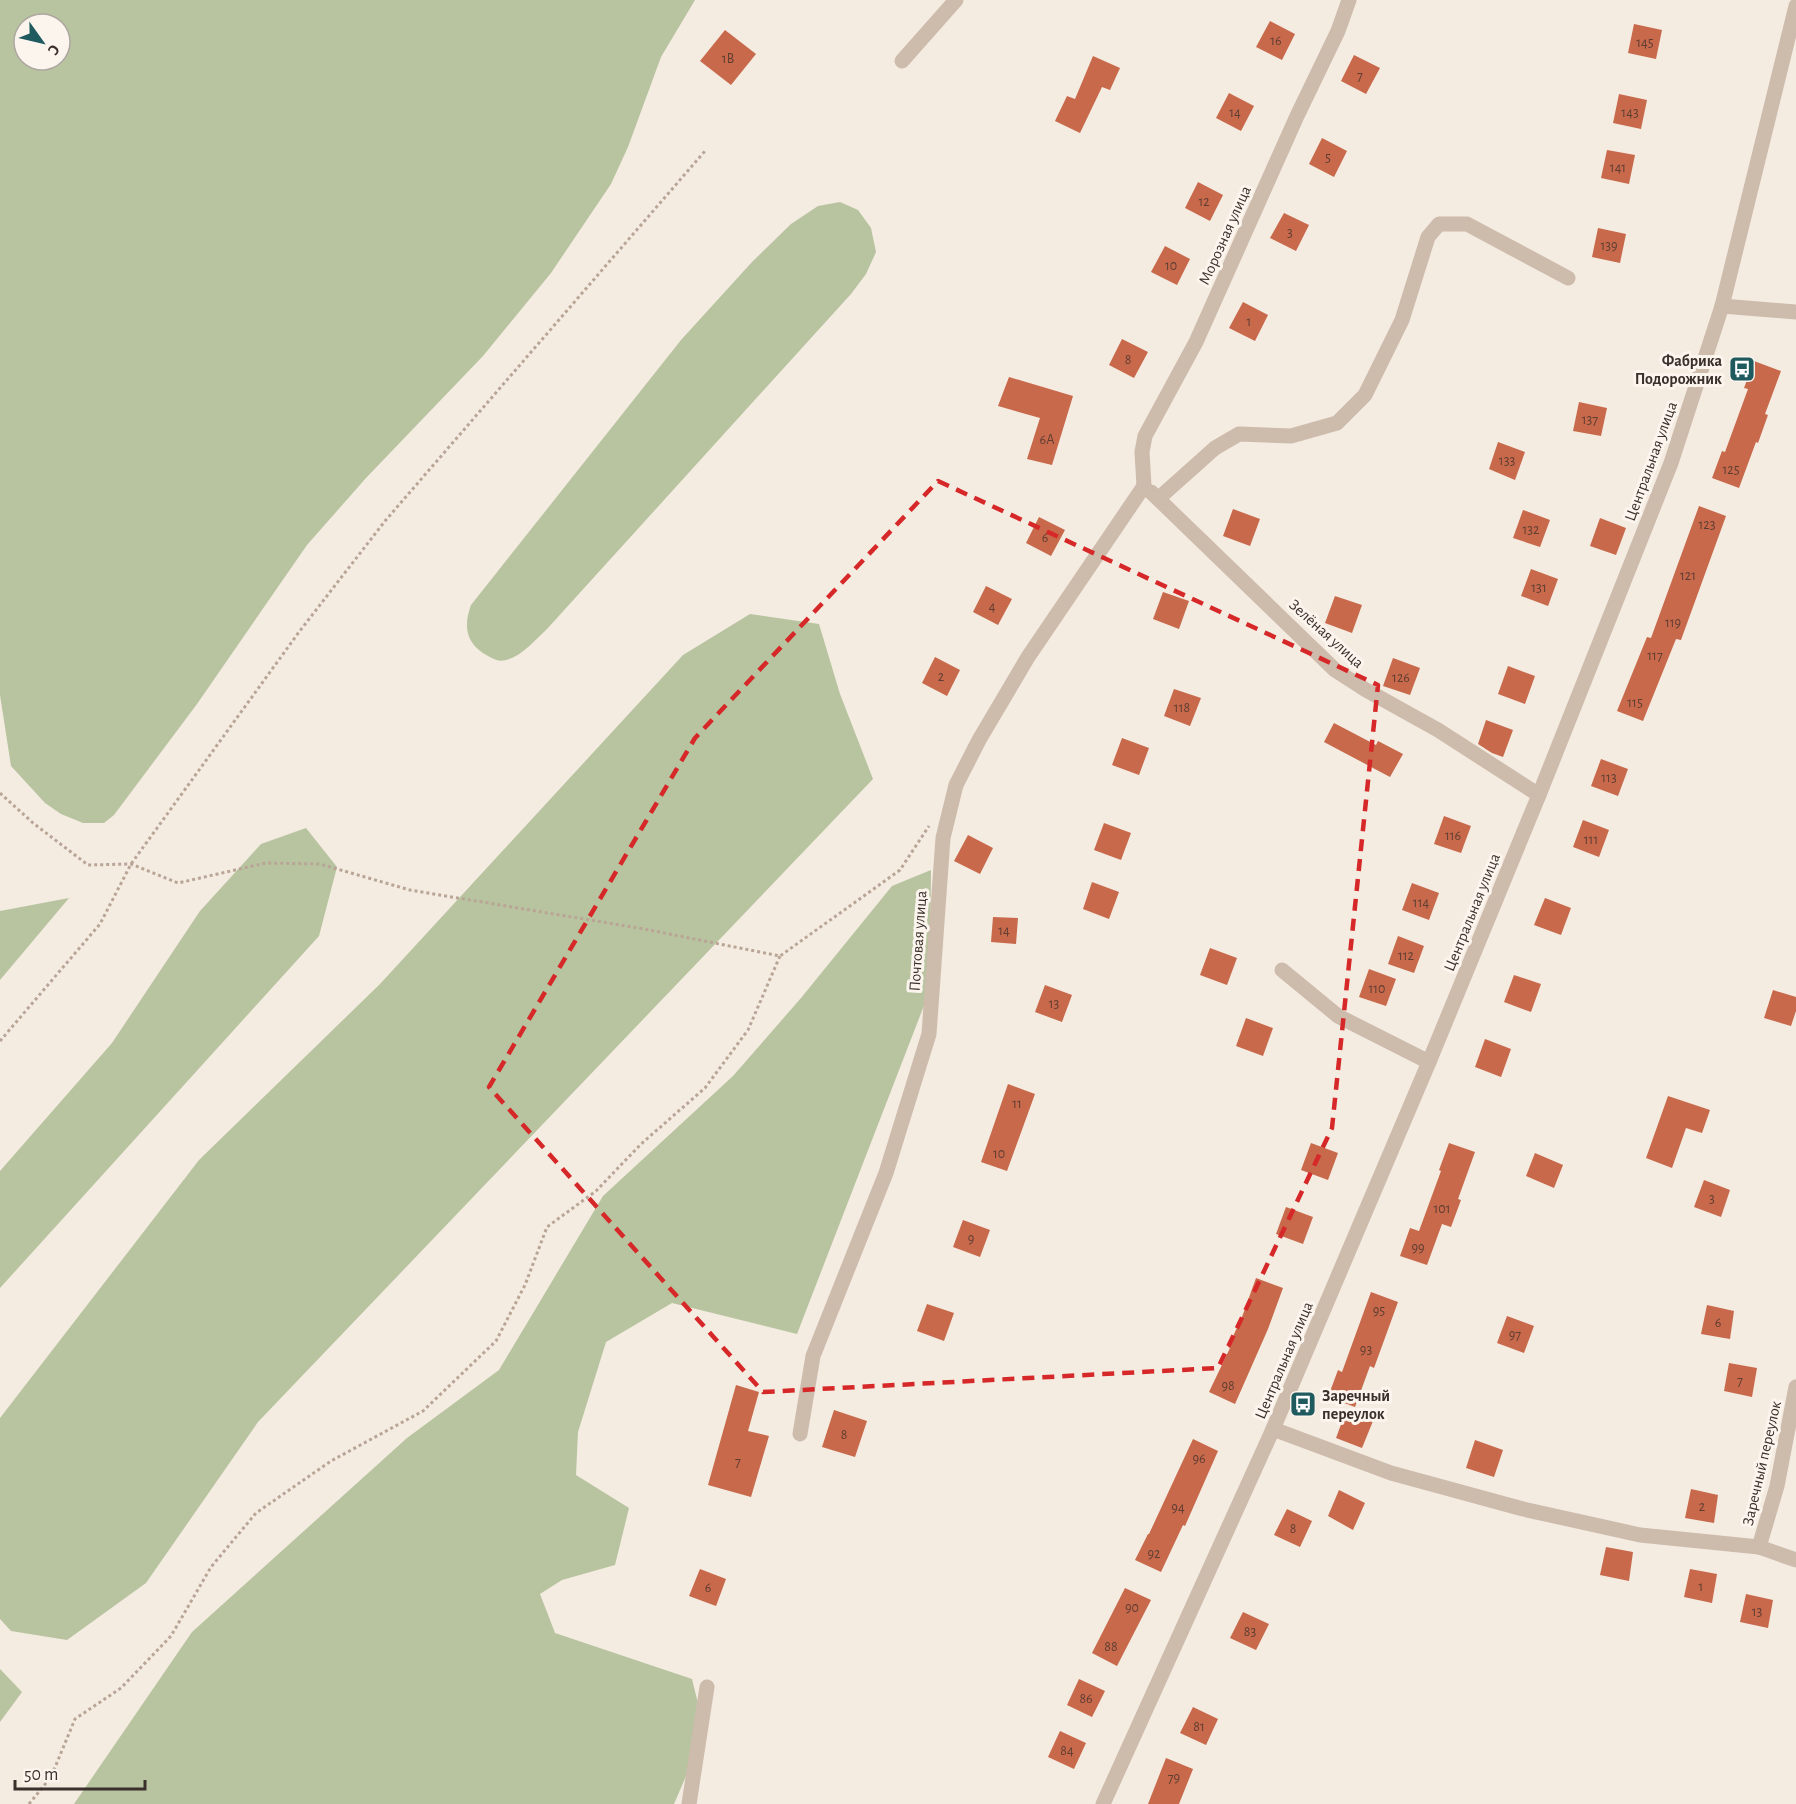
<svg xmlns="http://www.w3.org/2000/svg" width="1796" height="1804" viewBox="0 0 1796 1804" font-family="'Alegreya Sans',sans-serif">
  <rect width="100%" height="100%" fill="#f4ebe1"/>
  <!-- green -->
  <g fill="#b8c4a0" fill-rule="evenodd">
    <path d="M0,0H695L661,57L628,147L611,184L551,273L483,356L366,478L307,545L197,704L114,815L104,823H83L61,814L45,803L11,766L0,695ZM24,24H60V60H24Z"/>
    <path d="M840,202L858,210L871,228L876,252L866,274L851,294L547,629C535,640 522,656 506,660C498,662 494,659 488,656C466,644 463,627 471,605L681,340L752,262L791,224L818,206Z"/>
    <polygon points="750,614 819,624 840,694 873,779 258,1422 146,1583 67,1640 11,1631 0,1619 0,1418 199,1160 380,984 683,655"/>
    <polygon points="306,828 337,867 319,936 0,1288 0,1171 112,1043 200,911 261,844"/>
    <polygon points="931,870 930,990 797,1334 672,1303 606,1342 578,1432 576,1475 629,1508 615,1565 562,1580 540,1594 555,1633 692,1679 705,1732 674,1804 74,1804 192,1632 407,1438 499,1370 603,1196 733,1076 801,998 892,886"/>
    <polygon points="69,898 0,980 0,911"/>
    <polygon points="0,1669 22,1692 0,1722"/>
  </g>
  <!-- building -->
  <g fill="#c8694b">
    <polygon points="1270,21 1295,34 1282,60 1256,47"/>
    <polygon points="1634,24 1662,30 1656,59 1628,53"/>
    <polygon points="725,30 756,54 731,85 700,61"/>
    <polygon points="1354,55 1380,68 1366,94 1341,81"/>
    <polygon points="1093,56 1120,68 1110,90 1102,87 1080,133 1055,121 1067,96 1075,99"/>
    <polygon points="1229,93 1254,106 1241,131 1216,118"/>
    <polygon points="1619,94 1647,100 1641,129 1613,123"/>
    <polygon points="1322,138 1347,151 1334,177 1309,164"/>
    <polygon points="1607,150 1635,155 1629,184 1601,178"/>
    <polygon points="1198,182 1223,195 1210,221 1185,208"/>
    <polygon points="1284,213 1309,225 1296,251 1270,238"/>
    <polygon points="1598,228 1626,234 1620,263 1592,257"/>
    <polygon points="1165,246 1190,259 1177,285 1151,272"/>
    <polygon points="1243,302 1268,315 1255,341 1229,328"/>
    <polygon points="1122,339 1148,352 1134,378 1109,365"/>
    <polygon points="1754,361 1781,371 1765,414 1768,415 1758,443 1756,442 1739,488 1712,478 1722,451 1725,452 1748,389 1744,388"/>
    <polygon points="1009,377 1073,396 1052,465 1027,459 1040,418 998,406"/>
    <polygon points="1579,402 1607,408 1601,436 1573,431"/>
    <polygon points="1498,442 1525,452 1515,480 1489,469"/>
    <polygon points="1699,506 1726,516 1681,640 1676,639 1643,721 1617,711 1647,637 1651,638"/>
    <polygon points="1233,509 1260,519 1250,546 1223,536"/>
    <polygon points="1523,510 1550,520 1540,547 1513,538"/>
    <polygon points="1039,517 1065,530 1051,556 1026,543"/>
    <polygon points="1600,518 1626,528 1616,555 1590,546"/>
    <polygon points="1531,569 1558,579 1548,606 1521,596"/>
    <polygon points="986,586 1012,599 998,625 973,612"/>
    <polygon points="1163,592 1189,601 1179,629 1153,619"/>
    <polygon points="1335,596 1362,605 1352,633 1325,623"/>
    <polygon points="935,657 960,670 947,696 922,683"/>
    <polygon points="1393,658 1420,668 1410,695 1383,686"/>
    <polygon points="1508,666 1535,676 1525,704 1498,694"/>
    <polygon points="1174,689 1201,698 1190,726 1164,716"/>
    <polygon points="1486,720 1513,730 1503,757 1492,753 1478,744"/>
    <polygon points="1334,723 1376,745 1378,741 1403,754 1390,777 1324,742"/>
    <polygon points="1122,738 1149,748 1139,775 1112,765"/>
    <polygon points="1601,759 1628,769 1618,796 1591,786"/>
    <polygon points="1444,816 1471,826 1461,853 1434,844"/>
    <polygon points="1583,820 1609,830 1599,857 1573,847"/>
    <polygon points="1104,823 1131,833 1121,860 1094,850"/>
    <polygon points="968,835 993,848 980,874 954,861"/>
    <polygon points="1092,882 1119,892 1109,919 1083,909"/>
    <polygon points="1412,883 1439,893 1429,920 1402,910"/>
    <polygon points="1545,898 1571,908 1561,935 1534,925"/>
    <polygon points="993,917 1018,918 1016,944 991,942"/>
    <polygon points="1398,936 1424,946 1414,973 1388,964"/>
    <polygon points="1210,948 1237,958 1227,985 1200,975"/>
    <polygon points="1369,969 1396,979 1386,1006 1359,997"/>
    <polygon points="1514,975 1541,984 1531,1012 1504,1002"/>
    <polygon points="1045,985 1072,995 1062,1022 1035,1012"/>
    <polygon points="1773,990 1796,997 1796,1011 1791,1026 1764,1018"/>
    <polygon points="1246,1018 1273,1028 1263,1056 1236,1046"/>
    <polygon points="1485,1039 1511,1049 1501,1077 1475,1067"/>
    <polygon points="1008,1084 1035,1094 1007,1171 981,1162"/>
    <polygon points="1668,1096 1710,1110 1702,1133 1686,1128 1672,1168 1646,1158"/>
    <polygon points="1311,1143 1338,1153 1328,1180 1301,1170"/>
    <polygon points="1449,1143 1475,1152 1458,1199 1461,1200 1451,1227 1442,1224 1427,1265 1400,1256 1410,1228 1419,1231 1441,1171 1439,1170"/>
    <polygon points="1535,1153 1563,1165 1554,1188 1526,1176"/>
    <polygon points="1704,1180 1730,1190 1721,1217 1694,1207"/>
    <polygon points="1286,1207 1313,1217 1303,1244 1276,1234"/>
    <polygon points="963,1220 990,1230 980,1257 953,1247"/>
    <polygon points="1256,1278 1283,1288 1268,1329 1235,1404 1209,1392 1230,1348 1228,1347 1242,1317"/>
    <polygon points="1371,1292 1398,1302 1374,1368 1370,1366 1355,1407 1328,1397 1338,1370 1342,1372"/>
    <polygon points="927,1304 954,1313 944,1341 917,1331"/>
    <polygon points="1707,1305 1734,1311 1730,1339 1701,1334"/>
    <polygon points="1507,1316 1534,1326 1524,1353 1497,1343"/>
    <polygon points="1729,1363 1757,1368 1752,1397 1724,1391"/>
    <polygon points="736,1385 759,1392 748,1431 769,1436 751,1497 708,1485"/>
    <polygon points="834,1410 867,1421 855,1457 822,1447"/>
    <polygon points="1346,1411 1373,1421 1362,1448 1336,1438"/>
    <polygon points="1193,1439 1218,1451 1185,1526 1183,1525 1161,1572 1135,1560 1148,1534 1149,1534"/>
    <polygon points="1475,1440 1503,1450 1494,1477 1466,1468"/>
    <polygon points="1691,1489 1718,1495 1714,1523 1685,1518"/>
    <polygon points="1339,1490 1365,1503 1353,1530 1328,1516"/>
    <polygon points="1287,1509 1312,1521 1300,1547 1274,1535"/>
    <polygon points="1606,1547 1633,1552 1629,1581 1600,1575"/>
    <polygon points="700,1569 726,1579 716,1606 689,1596"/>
    <polygon points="1690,1569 1717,1574 1712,1603 1684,1597"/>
    <polygon points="1125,1588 1151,1600 1117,1666 1092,1653"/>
    <polygon points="1746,1594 1773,1600 1768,1628 1740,1622"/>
    <polygon points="1243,1612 1269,1624 1256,1650 1230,1638"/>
    <polygon points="1079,1679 1105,1691 1092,1717 1067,1705"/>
    <polygon points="1193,1707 1218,1719 1206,1745 1180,1733"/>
    <polygon points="1060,1731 1086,1743 1074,1769 1048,1757"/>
    <polygon points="1166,1758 1193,1769 1179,1804 1148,1804"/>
  </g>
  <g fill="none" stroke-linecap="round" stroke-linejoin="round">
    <!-- path -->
    <g stroke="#b9a596" stroke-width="3" stroke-dasharray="3 3" stroke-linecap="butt">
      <polyline points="0,793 33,823 88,865 131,864 178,883 266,863 320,864 410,890 644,929 780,956 900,870 929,826"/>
      <polyline points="0,1041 100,924 131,864 299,632 385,521 705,151"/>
      <polyline points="29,1804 51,1777 75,1719 121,1688 171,1636 211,1567 256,1513 331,1461 423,1411 496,1341 525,1285 547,1227 596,1191 641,1144 705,1088 748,1030 780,956"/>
    </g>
    <!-- minor -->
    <g stroke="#cdbbac" stroke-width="15">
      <polyline points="902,61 956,0"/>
      <polyline points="1722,306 1796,312"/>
      <polyline points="1144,486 1142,452 1145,436 1196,342 1297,116 1338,31 1349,0"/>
      <polyline points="1151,492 1335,670 1366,690 1438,730 1539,795"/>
      <polyline points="1159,498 1215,448 1239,434 1291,436 1337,423 1365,395 1402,320 1428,237 1439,224 1467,224 1568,278"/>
      <polyline points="1282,970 1338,1016 1429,1062"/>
      <polyline points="1273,1429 1391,1473 1523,1509 1640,1535 1759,1547 1796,1560"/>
      <polyline points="800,1434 813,1356 886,1173 929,1034 943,838 956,785 979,740 1028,657 1144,486"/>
      <polyline points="1759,1547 1777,1486 1796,1387"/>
      <polyline points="689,1804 707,1687"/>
      <polyline points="1103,1804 1273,1429 1429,1062 1539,795 1671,463 1722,306 1796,6"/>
    </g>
  </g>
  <!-- marked area -->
  <path fill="none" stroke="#d62828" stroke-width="4.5" stroke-dasharray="12 8" stroke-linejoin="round" d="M938,481L1378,685L1332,1128L1218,1368L763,1392L489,1087L695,738Z"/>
  <!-- icons -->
  <defs>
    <symbol id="bus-square" viewBox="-11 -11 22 22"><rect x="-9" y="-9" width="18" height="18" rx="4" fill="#1f5a5e" stroke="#fbf5ee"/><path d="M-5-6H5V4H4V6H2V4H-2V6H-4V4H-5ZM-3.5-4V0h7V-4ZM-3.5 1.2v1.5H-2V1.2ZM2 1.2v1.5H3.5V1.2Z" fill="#fff"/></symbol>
  </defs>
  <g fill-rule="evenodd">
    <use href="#bus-square" x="1727" y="354" width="30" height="30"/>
    <use href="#bus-square" x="1288" y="1389" width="30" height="30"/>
  </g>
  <g text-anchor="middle" stroke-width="6" stroke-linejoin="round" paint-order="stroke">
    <!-- number labels -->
    <g font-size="14" fill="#5e3e33">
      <text x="1276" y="45">16</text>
      <text x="1645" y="47">145</text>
      <text x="728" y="63">1В</text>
      <text x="1360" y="80">7</text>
      <text x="1235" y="117">14</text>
      <text x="1630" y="117">143</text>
      <text x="1328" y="162">5</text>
      <text x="1618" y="172">141</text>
      <text x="1204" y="206">12</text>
      <text x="1290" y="237">3</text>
      <text x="1609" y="250">139</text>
      <text x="1171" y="270">10</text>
      <text x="1249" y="326">1</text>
      <text x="1128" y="364">8</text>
      <text x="1590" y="424">137</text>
      <text x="1047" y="444">6А</text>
      <text x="1507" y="465">133</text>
      <text x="1731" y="474">125</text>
      <text x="1707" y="529">123</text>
      <text x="1531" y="534">132</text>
      <text x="1045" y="542">6</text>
      <text x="1688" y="580">121</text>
      <text x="1539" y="592">131</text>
      <text x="992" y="611">4</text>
      <text x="1673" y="627">119</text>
      <text x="1655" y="660">117</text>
      <text x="941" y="681">2</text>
      <text x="1401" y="682">126</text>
      <text x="1635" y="707">115</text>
      <text x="1182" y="712">118</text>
      <text x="1609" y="782">113</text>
      <text x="1453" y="840">116</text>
      <text x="1591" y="844">111</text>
      <text x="1421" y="907">114</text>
      <text x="1004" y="935">14</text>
      <text x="1406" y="960">112</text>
      <text x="1377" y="993">110</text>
      <text x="1054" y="1008">13</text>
      <text x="1017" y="1108">11</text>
      <text x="999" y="1158">10</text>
      <text x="1712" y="1203">3</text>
      <text x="1442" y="1213">101</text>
      <text x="971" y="1243">9</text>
      <text x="1418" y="1252">99</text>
      <text x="1379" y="1315">95</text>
      <text x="1718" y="1327">6</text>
      <text x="1515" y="1339">97</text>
      <text x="1366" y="1354">93</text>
      <text x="1740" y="1385">7</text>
      <text x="1228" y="1390">98</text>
      <text x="844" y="1439">8</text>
      <text x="1199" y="1463">96</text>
      <text x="738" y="1466">7</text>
      <text x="1702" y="1511">2</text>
      <text x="1178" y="1512">94</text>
      <text x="1293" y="1533">8</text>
      <text x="1154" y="1558">92</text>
      <text x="1701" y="1591">1</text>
      <text x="708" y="1592">6</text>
      <text x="1132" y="1612">90</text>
      <text x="1757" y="1616">13</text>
      <text x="1250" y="1636">83</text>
      <text x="1111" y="1651">88</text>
      <text x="1086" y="1703">86</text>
      <text x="1199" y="1731">81</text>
      <text x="1067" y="1755">84</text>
      <text x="1174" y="1782">79</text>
    </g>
    <!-- street labels -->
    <g font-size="16" fill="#3b302b" stroke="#fbf5ee">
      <text transform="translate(1224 235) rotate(-66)" y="6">Морозная улица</text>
      <text transform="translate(1650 461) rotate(-70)" y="6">Центральная улица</text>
      <text transform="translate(1327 633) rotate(42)" y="6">Зелёная улица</text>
      <text transform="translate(1471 912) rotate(-68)" y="6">Центральная улица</text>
      <text transform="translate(917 941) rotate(-86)" y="6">Почтовая улица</text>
      <text transform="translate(1283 1360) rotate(-67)" y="6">Центральная улица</text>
      <text transform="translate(1761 1463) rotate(-77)" y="6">Заречный переулок</text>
    </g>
    <!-- poi labels -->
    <g font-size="16" font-weight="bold" fill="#3b302b" stroke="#fbf5ee" text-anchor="end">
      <text x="1722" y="366">Фабрика<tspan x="1722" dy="18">Подорожник</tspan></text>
      <text x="1322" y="1401" text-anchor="start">Заречный<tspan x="1322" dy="18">переулок</tspan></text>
    </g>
  </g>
  <!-- north arrow -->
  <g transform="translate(42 42) rotate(124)"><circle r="28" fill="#fbf5ee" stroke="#aea6a0" stroke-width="1.5"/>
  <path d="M0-4.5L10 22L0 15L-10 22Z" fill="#1f5a5e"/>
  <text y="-9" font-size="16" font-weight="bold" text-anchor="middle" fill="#3b302b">С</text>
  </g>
  <!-- scale -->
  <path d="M15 1780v9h130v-9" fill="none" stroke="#3b302b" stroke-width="3"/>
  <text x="24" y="1780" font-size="18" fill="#3b302b" stroke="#fbf5ee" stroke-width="4.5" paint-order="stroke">50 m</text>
</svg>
